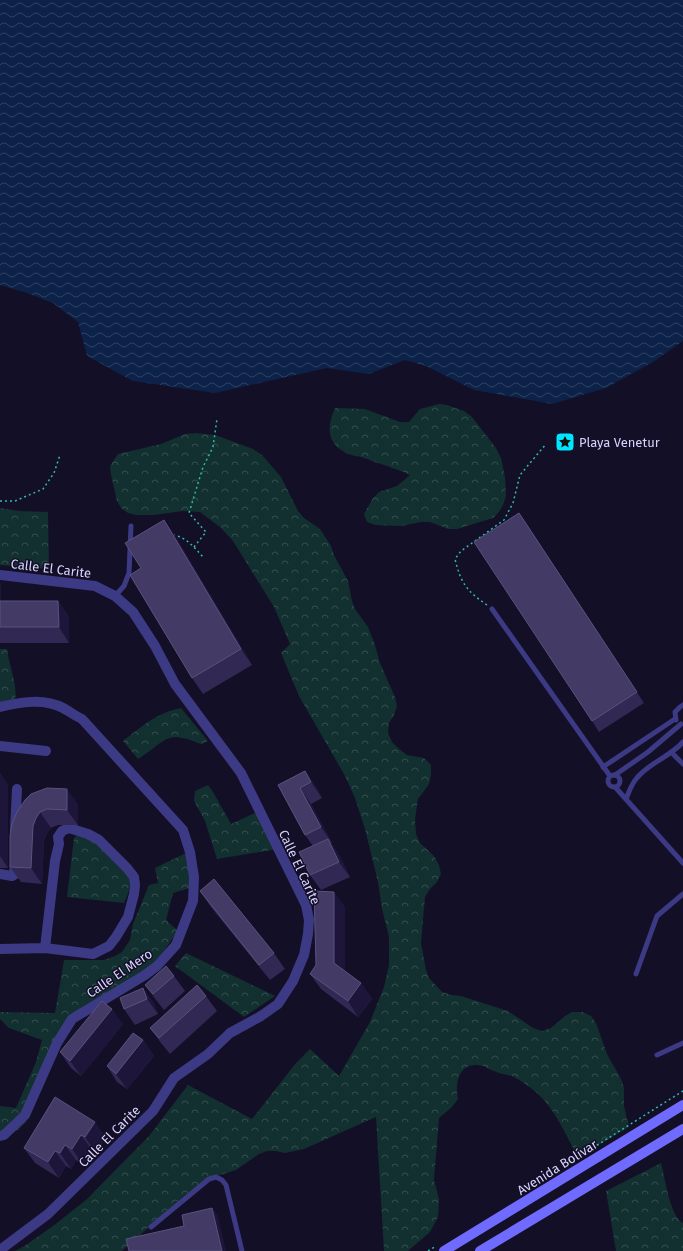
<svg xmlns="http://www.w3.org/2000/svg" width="683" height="1251" viewBox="0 0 683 1251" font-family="'Fira Sans',sans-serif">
  <defs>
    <pattern id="forest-crowns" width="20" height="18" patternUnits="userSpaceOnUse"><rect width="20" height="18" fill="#12302f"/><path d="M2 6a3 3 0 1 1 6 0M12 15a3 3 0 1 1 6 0" fill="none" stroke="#344d4e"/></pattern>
    <pattern id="water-waves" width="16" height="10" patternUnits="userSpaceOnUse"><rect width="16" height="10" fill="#0c2248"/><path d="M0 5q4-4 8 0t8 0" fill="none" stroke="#2f4163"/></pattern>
  </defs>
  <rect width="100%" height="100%" fill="#130f26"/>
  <!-- forest -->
  <g fill="url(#forest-crowns)">
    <path d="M439,404L447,405L464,411L472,417L496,448L501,458L505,477L506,496L503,505L499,512L493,518L457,529H448L430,522H421L401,526L375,525L367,522L364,514L373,498L379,492L397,486L410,475C400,470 389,467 378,463C373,462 369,459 364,458C358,456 352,456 346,453C326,443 327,426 335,408L365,409L400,422H409L420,409Z"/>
    <path d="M196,433L215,435L253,449L262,455L281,477L298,511L304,518L320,529L331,546L334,555L348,581L352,601L355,609L368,627L375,645L380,663L395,697L397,706L394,715L389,723L388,733L392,742L399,749L407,755L424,758L431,765V775L429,784L418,799L415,819L416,834L420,843L434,856L439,865L441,874L437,882L430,889L425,897L421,943L426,970L429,978L442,992L452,995L461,996L508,1011L533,1028L542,1031L551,1028L565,1016L572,1012H583L591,1016L596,1023L607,1054L621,1079L624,1088V1106L629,1127L578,1157C566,1136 556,1110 537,1093C530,1087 520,1080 512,1076C506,1074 499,1074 494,1071C488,1069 484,1065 477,1065C458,1064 455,1085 458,1099L452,1107L439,1118L434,1180L439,1199L438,1217L430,1232L408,1251H384L376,1117L304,1149L285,1153L276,1151H267L259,1154L236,1170L214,1177L184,1196L122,1251H15L23,1247L53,1226L86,1200L149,1136L188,1085L252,1119L296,1063L310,1049L339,1076L370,1022L384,987L389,965V937L382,909L378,882L365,829L355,798L345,776L299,696L281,653L290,644L274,607L233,541L221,528L200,512L183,511L154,515H136L128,513L121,508L117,501L111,475L110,466L118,454L161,444L185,434Z"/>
    <polygon points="0,508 19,511 48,512 49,569 0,565"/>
    <path d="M0,649H7C9,666 18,685 15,701L0,703Z"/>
    <path d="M181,708L208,741L201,744C164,729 167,741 138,759L123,741C141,727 158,712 181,708Z"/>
    <polygon points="208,785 213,792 231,824 259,811 278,849 217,859 205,821 194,801 195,791"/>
    <path d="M85,834L129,873C132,884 129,892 124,903L67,897L74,838L77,835Z"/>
    <polygon points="190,851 193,887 173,893 166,920 178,931 163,952 142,974 79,1012 41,1083 26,1122 18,1130 0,1134 0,1106 16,1108 36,1062 42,1040 9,1028 0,1019 0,1012 55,1013 64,960 104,960 115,956 122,952 130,940 133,924 149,885 158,883 155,868"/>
    <polygon points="186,953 275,996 244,1017 175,966"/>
    <path d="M661,1163C665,1177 670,1217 683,1223V1251H616L606,1191Z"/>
  </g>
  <!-- water -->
  <polygon fill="url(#water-waves)" points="0,0 683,0 683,341 653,362 606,388 552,404 474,390 426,366 405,360 369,374 327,368 215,393 133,381 87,356 78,322 53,303 27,293 0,285"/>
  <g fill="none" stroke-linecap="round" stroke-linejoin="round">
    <!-- path -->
    <g stroke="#2fb8b0" stroke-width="1.5" stroke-dasharray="2 3" stroke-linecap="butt">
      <polyline points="0,501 15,501 43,489 54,473 60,455"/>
      <path d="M173,535C186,537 194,547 203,557"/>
      <polyline points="194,547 206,532 189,513 203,467 213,447 217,419"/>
      <path d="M487,605C467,591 461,584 455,559L461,551L504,520L513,503L520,475L546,444"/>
      <polyline points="580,1156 683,1091"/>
      <polyline points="428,1251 436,1246"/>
    </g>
    <!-- lane -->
    <g stroke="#3d3a85" stroke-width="5">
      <polyline points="115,596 124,586 129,573 131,526"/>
      <polyline points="492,609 610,776"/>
      <polyline points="676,720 675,712 680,707 683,705"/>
      <polyline points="672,753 683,764"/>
      <polyline points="603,767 675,719"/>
      <circle cx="614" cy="781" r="6"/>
      <polyline points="615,775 648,752 681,724"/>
      <polyline points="616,788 683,863"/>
      <path d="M626,799C629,792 631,785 636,779C648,763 670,757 683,742"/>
      <polyline points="636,974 657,916 683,894"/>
      <polyline points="657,1055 683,1043"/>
      <polyline points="151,1227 209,1179 216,1177 222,1180 226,1185 242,1251"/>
    </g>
    <!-- street -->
    <g stroke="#3d3a85" stroke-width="10">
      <polyline points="0,575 95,586 115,596 133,612 155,646 175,684 241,773 306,905 309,920 308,934 304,955 293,981 278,1004 261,1016 230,1033 208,1054 174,1078 153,1111 48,1214 0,1250"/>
      <path d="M0,707C20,702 44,698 63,708C69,711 75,716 82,719L183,830L190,852L194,877L193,901L176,945L157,966L145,975L72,1019L57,1043L25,1115L4,1135L0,1136"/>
      <polyline points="0,746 46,751"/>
      <polyline points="15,830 17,789"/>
      <polyline points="0,874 12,876 14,875 15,862"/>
      <polyline points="0,949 45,948 93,954 109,946 116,937 128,917 134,894 135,885 134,877 127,868 99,840 88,834 69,828 62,831 58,837 59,844 55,861 45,948"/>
    </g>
    <!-- secondary -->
    <g stroke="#6f6bff" stroke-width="10">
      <polyline points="444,1251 683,1105"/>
      <polyline points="480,1251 683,1129"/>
    </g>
  </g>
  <!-- wall -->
  <g fill="#312854">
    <polygon points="519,513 644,703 599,732 592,721"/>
    <polygon points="164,520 175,536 252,665 203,694 192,678 141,568"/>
    <polygon points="0,583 1,584 1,601 58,601 69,617 69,643 0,643"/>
    <polygon points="305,771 316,787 322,798 311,804 332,843 331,843 339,855 350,877 321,890 310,875 313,846 305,835 278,785"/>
    <polygon points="0,773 8,785 8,868 0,868"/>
    <polygon points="31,794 78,804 78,825 58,825 51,828 47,833 44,841 42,884 21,882 10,867"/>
    <polygon points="200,891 274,953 285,969 270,980 211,907"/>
    <polygon points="345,907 345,971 361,983 372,999 358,1017 321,989 310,974 316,965"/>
    <polygon points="174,976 185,991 164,1010 156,1000 145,985"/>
    <polygon points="143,988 154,1004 158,1014 135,1025 124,1009"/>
    <polygon points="206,996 217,1011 170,1054 161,1043 150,1028"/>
    <polygon points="123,1024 81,1076 71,1068 60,1052"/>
    <polygon points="143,1040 154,1056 127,1089 117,1082 107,1066"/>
    <polygon points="55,1097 106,1138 96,1153 92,1150 83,1165 76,1160 71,1169 66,1166 59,1178 35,1163 24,1148"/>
  </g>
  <!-- shaded-wall -->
  <g fill="#1d163a">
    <polygon points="519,513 527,524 644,703 637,692"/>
    <polygon points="164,520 175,536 252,665 241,649"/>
    <polygon points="0,583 1,584 1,604 0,602"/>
    <polygon points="58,601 69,617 69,643 59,627"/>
    <polygon points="305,771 316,787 322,798 311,782"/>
    <polygon points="0,773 8,785 8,868 0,856"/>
    <polygon points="300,788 311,804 332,843 321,827"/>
    <polygon points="67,789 78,804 78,825 67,810"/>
    <polygon points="40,812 51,828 47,833 44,841 42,884 31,868 33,826 36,818"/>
    <polygon points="328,839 339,855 350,877 339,862"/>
    <polygon points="334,892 345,907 345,979 334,963"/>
    <polygon points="361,983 372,999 358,1017 348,1001"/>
    <polygon points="143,988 154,1004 158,1014 147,999"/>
    <polygon points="112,1009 123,1024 81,1076 70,1061"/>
    <polygon points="143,1040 154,1056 127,1089 116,1074"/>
    <polygon points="95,1122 106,1138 96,1153 85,1137"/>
    <polygon points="81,1135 92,1150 83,1165 72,1149"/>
    <polygon points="65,1145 76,1160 71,1169 60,1153"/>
    <polygon points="55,1151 66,1166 59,1178 48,1162"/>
    <polygon points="212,1208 218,1216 226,1251 222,1251"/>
  </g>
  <!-- building -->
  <g fill="#433a66" stroke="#5a527e">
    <polygon points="519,513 637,692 592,721 474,542"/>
    <polygon points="164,520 241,649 192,678 130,575 141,568 125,543"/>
    <polygon points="0,601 58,601 59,627 0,627"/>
    <polygon points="305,771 311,782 300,788 321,827 305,835 278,785"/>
    <polygon points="47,788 67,789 67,810 47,809 40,812 36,818 33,826 31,868 10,867 10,835 12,824 17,812 25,800 31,794"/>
    <polygon points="328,839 339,862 310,875 299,852"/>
    <polygon points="214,879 274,953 259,965 200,891"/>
    <polygon points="314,891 334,892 334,963 361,983 348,1001 310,974 316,965"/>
    <polygon points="166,966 174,976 153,994 145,985"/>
    <polygon points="197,985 206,996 159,1038 150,1028"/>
    <polygon points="143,988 147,999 124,1009 120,998"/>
    <polygon points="102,1001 112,1009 70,1061 60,1052"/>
    <polygon points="133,1033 143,1040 116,1074 107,1066"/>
    <polygon points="55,1097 95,1122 85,1137 81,1135 72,1149 65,1145 60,1153 55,1151 48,1162 24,1148"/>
    <polygon points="212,1208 222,1251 129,1251 126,1239 184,1226 182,1215"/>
  </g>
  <!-- icons -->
  <defs>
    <symbol id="sight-square" viewBox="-11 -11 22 22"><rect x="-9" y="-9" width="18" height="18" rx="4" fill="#00e5ff" stroke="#130f26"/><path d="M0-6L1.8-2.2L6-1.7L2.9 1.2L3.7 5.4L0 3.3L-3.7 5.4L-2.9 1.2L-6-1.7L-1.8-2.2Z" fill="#111"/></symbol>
  </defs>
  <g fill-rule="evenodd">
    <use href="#sight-square" x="554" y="431" width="22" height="22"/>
  </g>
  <g text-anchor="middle" stroke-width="3" stroke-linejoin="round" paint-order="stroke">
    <!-- poi labels -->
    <g font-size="13" fill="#d9d4ff" stroke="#130f26" text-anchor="start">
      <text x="579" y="447">Playa Venetur</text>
    </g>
    <!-- street labels -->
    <g font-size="13" fill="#d9d4ff" stroke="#130f26">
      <text transform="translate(51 568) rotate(7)" y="5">Calle El Carite</text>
      <text transform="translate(300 867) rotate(65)" y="5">Calle El Carite</text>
      <text transform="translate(119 973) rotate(-34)" y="5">Calle El Mero</text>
      <text transform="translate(109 1136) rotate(-45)" y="5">Calle El Carite</text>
      <text transform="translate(557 1167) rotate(-32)" y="5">Avenida Bolívar</text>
    </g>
  </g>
</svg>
